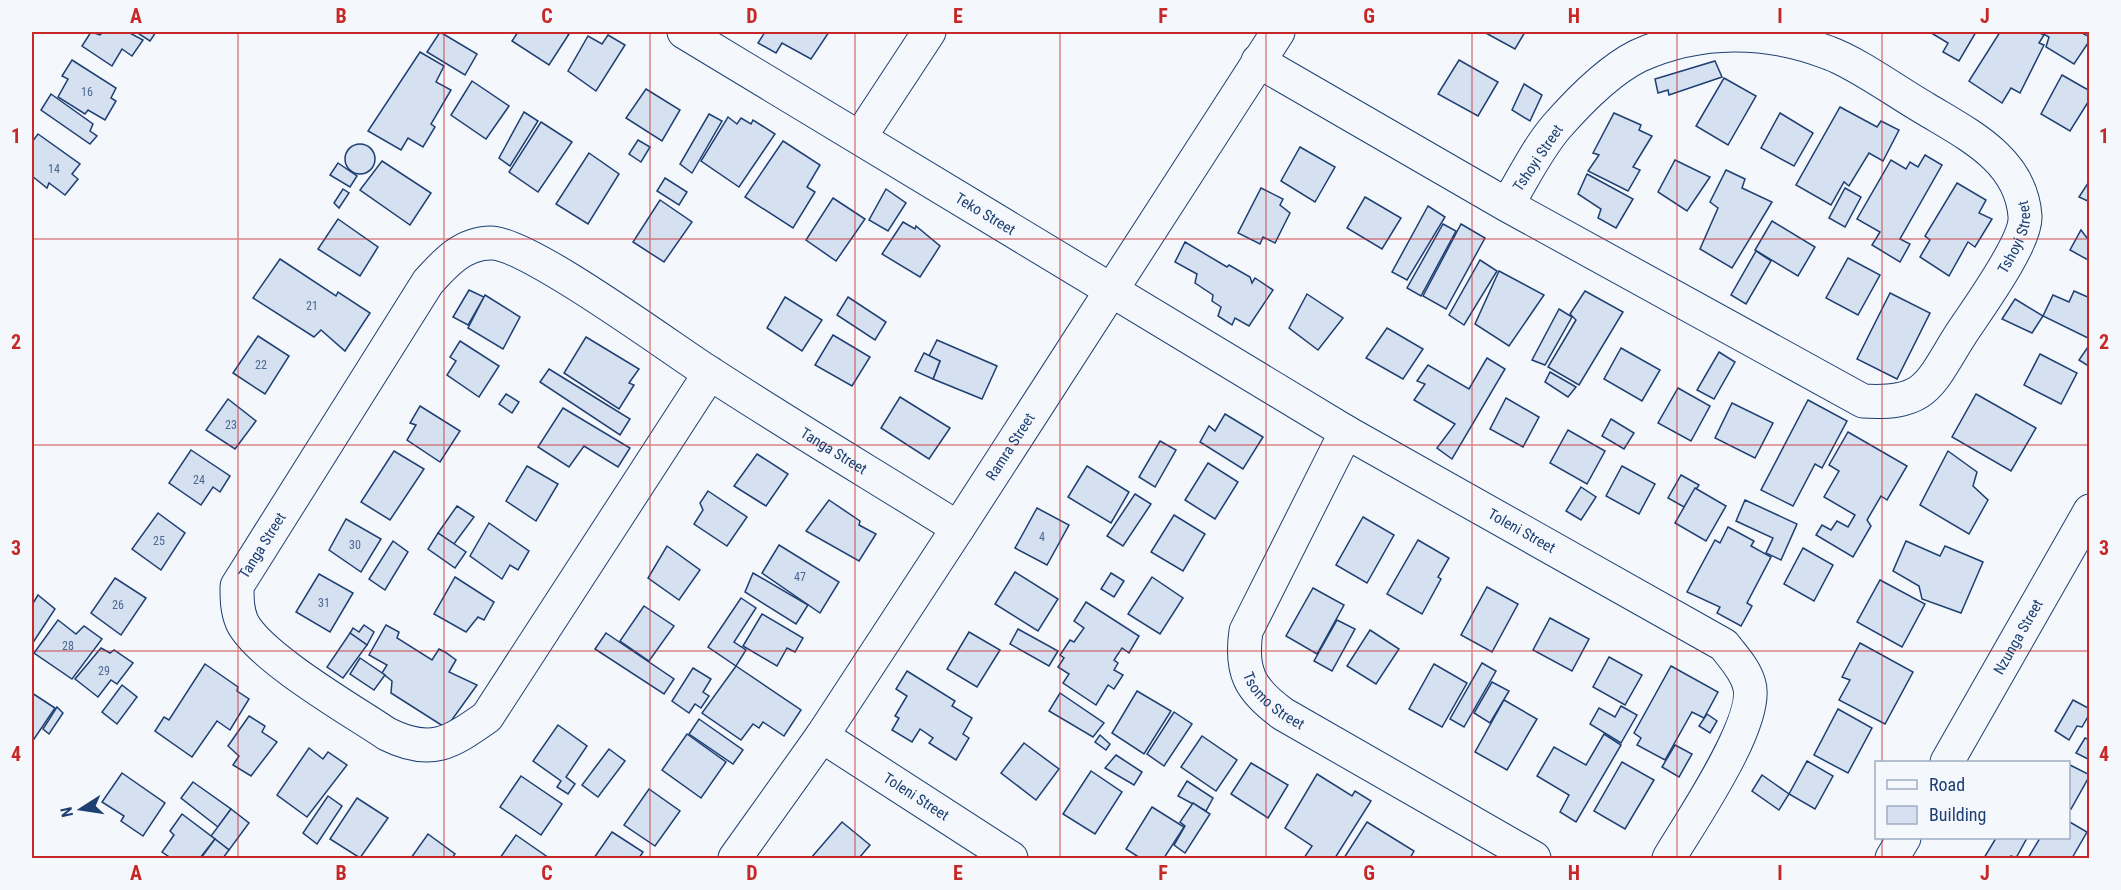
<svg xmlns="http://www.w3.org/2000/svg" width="2121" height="890" viewBox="0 0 2121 890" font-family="'Roboto Condensed',sans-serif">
  <rect width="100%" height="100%" fill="#f4f7fb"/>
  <!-- building -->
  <g fill="#d5e0f0" stroke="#1d3f73" stroke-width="1.5">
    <polygon points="91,32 100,35 103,32 128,32 143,40 132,56 122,49 112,66 82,46"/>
    <polygon points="136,32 156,32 150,41"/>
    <polygon points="440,32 477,54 465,75 427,52"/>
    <polygon points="518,32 564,32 569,34 549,65 512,41"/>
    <polygon points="765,32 829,32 811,59 782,43 776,53 758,43"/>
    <polygon points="1484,32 1525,32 1515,49"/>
    <polygon points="1935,32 1976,32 1959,61 1943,52 1948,43 1933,34"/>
    <polygon points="2000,32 2038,32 2044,35 2039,43 2044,45 2020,93 2011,88 2002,103 1969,81"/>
    <polygon points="2040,32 2080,32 2090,37 2090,40 2074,64 2046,47 2049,37"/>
    <polygon points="608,35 625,45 596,91 568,71 588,36 602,44"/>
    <polygon points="420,52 444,66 436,82 451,90 431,124 435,127 423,147 408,138 401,150 368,131"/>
    <polygon points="72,60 116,88 111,98 116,101 105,120 88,110 85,114 58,97 68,79 62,76"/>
    <polygon points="1459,60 1498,82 1478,116 1438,94"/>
    <polygon points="1715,61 1722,77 1669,95 1668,90 1658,93 1655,79"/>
    <polygon points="2062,75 2090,91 2090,99 2070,131 2041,114"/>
    <polygon points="1724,78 1756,96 1728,145 1696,126"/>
    <polygon points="472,81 509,106 486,139 451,115"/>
    <polygon points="1524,84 1542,95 1530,121 1512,110"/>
    <polygon points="646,89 680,110 662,141 626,118"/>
    <polygon points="51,94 93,124 90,131 97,136 90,144 41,110"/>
    <polygon points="1840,107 1877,127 1881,121 1899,130 1883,161 1869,153 1849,186 1844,182 1831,205 1796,185"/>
    <polygon points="524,112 538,121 510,166 499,158"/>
    <polygon points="1614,113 1641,125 1639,130 1652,136 1633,167 1640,170 1628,191 1588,171 1599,155 1593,153"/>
    <polygon points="1780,113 1813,133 1794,166 1761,148"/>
    <polygon points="709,114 722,121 692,173 680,164"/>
    <polygon points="728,117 737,124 741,118 751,124 753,120 775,134 739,187 701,161"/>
    <polygon points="541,122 572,142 538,192 509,172"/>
    <polygon points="38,134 80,164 72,174 78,179 65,195 49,183 47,188 32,176 32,142"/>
    <polygon points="638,140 650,147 641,162 629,154"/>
    <polygon points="783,141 820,165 807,187 815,192 793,228 745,197"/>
    <circle cx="360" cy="159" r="15"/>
    <polygon points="1300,147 1335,167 1315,202 1281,181"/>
    <polygon points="589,153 619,174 588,224 556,204"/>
    <polygon points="1925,155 1942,165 1900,239 1910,244 1900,262 1872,245 1880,232 1857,219 1891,160 1906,169 1910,162 1918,167"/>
    <polygon points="1675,160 1710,177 1687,211 1658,192"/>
    <polygon points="382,161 431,193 410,225 360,190"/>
    <polygon points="338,163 357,176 350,187 330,175"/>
    <polygon points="1726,170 1745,179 1742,188 1772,202 1732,268 1700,249 1718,208 1710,202"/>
    <polygon points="1587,174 1633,199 1616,228 1598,218 1601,209 1578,194"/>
    <polygon points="665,178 687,192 679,205 657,191"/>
    <polygon points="2090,180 2090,202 2079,197"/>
    <polygon points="1957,183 1986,200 1979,213 1992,219 1975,247 1968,242 1949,276 1920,257 1930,240 1925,236"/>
    <polygon points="1261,188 1283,199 1280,205 1290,213 1275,243 1263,237 1260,244 1238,233"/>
    <polygon points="1845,188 1861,197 1845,227 1829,218"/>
    <polygon points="343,189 349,193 339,208 334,203"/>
    <polygon points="886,189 906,203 888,231 869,220"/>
    <polygon points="1365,197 1401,218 1382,249 1347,228"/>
    <polygon points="833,198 865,219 836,261 806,240"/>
    <polygon points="660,200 692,222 664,262 633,242"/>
    <polygon points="1428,206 1445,217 1407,280 1392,272"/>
    <polygon points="338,219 378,247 360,276 318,249"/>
    <polygon points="1772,221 1815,247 1798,276 1755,250"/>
    <polygon points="903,222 915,229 916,226 940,246 920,277 882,254"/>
    <polygon points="1443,224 1456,231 1421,296 1407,288"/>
    <polygon points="1461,224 1485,238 1446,309 1423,296"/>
    <polygon points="2081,230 2087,238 2090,233 2090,261 2070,250"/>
    <polygon points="1185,242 1227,267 1229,265 1250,277 1252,283 1255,278 1273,290 1249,326 1235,318 1232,325 1218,316 1221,307 1212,301 1213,295 1195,283 1197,274 1175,262"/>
    <polygon points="1756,251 1771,261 1746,304 1731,295"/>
    <polygon points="1848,258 1880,275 1858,315 1826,298"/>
    <polygon points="280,259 336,296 338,292 370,313 345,351 321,330 314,337 253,298"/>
    <polygon points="1480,260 1497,271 1464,325 1449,315"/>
    <polygon points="1499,271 1544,295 1509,346 1475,324"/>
    <polygon points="469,290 484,297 468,325 453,317"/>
    <polygon points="1585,291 1623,312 1579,385 1548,367 1576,320 1570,314"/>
    <polygon points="2074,291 2090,298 2090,339 2043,316 2053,295 2069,302"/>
    <polygon points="1890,293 1930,313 1897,379 1857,359"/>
    <polygon points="1307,294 1343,318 1318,350 1289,328"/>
    <polygon points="485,295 520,317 503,349 468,328"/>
    <polygon points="785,297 822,320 802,351 767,328"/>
    <polygon points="848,297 886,322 875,340 837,315"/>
    <polygon points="2015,299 2043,316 2032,333 2002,319"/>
    <polygon points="1559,309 1572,317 1545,365 1532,360"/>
    <polygon points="1387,328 1423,349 1403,379 1366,358"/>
    <polygon points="833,335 870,357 852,386 815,365"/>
    <polygon points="258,336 289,356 265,394 233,373"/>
    <polygon points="586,337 639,369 629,383 634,385 619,409 564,373"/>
    <polygon points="937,340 997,366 982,399 933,379 940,361 929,356"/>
    <polygon points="460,341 499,366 479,397 447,375 456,361 450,357"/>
    <polygon points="2090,344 2090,367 2079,360"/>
    <polygon points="1621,348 1660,370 1642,401 1604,379"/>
    <polygon points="1719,352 1735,362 1714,399 1697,390"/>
    <polygon points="924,353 940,361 933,379 915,371"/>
    <polygon points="2040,354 2077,373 2061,404 2024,385"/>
    <polygon points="1487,358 1505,369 1452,459 1437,448 1455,424 1414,400 1425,384 1417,381 1428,365 1469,389"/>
    <polygon points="549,369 630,419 620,435 540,382"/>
    <polygon points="1550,372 1576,387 1568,397 1545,382"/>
    <polygon points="1678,388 1710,406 1691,441 1658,423"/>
    <polygon points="506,394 519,402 512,413 499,404"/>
    <polygon points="1976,394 2036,428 2011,471 1952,437"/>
    <polygon points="900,397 950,428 929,459 881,428"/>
    <polygon points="1506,398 1539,417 1523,447 1490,429"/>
    <polygon points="228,399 256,421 235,449 206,430"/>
    <polygon points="1808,400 1847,421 1822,468 1815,464 1793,506 1761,490"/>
    <polygon points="1732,403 1773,423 1755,458 1715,438"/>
    <polygon points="420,406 460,431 440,462 407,440 416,425 410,423"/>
    <polygon points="563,408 630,448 618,467 584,446 569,467 538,447"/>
    <polygon points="1225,414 1263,437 1243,469 1200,442 1209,426 1215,431"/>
    <polygon points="1611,419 1634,433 1624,449 1602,436"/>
    <polygon points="1568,430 1605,451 1587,484 1550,463"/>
    <polygon points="1848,432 1907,466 1887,500 1881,496 1867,520 1871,526 1853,557 1816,535 1822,525 1831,530 1837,521 1848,527 1855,515 1824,497 1839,471 1829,465"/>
    <polygon points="1160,441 1176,450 1155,487 1139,477"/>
    <polygon points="191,450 230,476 220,492 213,487 201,505 169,483"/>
    <polygon points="394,451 424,469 390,520 361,502"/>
    <polygon points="1948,451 1977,472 1973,486 1988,500 1969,534 1920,505"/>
    <polygon points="757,454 788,474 766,506 734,486"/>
    <polygon points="1208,463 1238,482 1215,519 1185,500"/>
    <polygon points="527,466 558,484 536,521 506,501"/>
    <polygon points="1087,466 1129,492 1111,523 1068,497"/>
    <polygon points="1622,466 1655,484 1639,514 1606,496"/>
    <polygon points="1681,475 1699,485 1684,507 1668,498"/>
    <polygon points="1581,487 1596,497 1581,520 1566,511"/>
    <polygon points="1695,488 1726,506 1706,541 1675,523"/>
    <polygon points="708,491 747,517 727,546 694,524 703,510 700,503"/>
    <polygon points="1135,494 1151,504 1123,546 1107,536"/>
    <polygon points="829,500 860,521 859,525 876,534 859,561 806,531"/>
    <polygon points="1745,500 1797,524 1781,560 1766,553 1773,538 1736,521"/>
    <polygon points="457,506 474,517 454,544 438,533"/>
    <polygon points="1037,508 1069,525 1047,565 1015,548"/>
    <polygon points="158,513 185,533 161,570 132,549"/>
    <polygon points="1174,515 1205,534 1183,571 1151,552"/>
    <polygon points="1363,517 1394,535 1367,583 1336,565"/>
    <polygon points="346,519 381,539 361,572 329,550"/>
    <polygon points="489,523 529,551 518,570 510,565 502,579 470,556"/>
    <polygon points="1728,527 1754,541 1751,546 1771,557 1747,603 1752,606 1741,626 1717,613 1720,607 1687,592 1715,540 1720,543"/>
    <polygon points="438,533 466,552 455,568 428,549"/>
    <polygon points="1418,540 1449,558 1438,577 1441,579 1422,614 1387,594"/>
    <polygon points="393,541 408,552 385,590 369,579"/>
    <polygon points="1906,541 1940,556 1945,546 1983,562 1961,613 1922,599 1919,586 1893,571"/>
    <polygon points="779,545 839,582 820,613 762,573"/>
    <polygon points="667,546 700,570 679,600 648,578"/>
    <polygon points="1803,548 1833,565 1814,601 1784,584"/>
    <polygon points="1015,572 1058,599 1038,631 995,604"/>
    <polygon points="753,573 808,605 796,624 745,592"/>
    <polygon points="1111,573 1124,581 1114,597 1101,589"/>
    <polygon points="319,574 353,593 330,632 296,612"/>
    <polygon points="455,577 494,602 484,620 478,617 466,632 434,614"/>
    <polygon points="1152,577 1183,598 1160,634 1128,614"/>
    <polygon points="115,578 146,598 121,635 91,613"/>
    <polygon points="1880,580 1925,604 1902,647 1857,622"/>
    <polygon points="1487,587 1518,604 1492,652 1461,635"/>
    <polygon points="1313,588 1344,605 1317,654 1286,636"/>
    <polygon points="38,595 55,609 34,641 32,639 32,605"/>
    <polygon points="741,598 756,608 734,642 746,650 736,666 708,647"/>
    <polygon points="1086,602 1139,636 1129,653 1122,648 1114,660 1118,663 1114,670 1123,675 1114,689 1108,685 1096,705 1063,683 1069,674 1058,667 1064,658 1060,655 1070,640 1074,642 1084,628 1074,621"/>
    <polygon points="644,606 674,626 649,661 620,641"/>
    <polygon points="762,614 803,638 795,652 787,648 777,666 743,646"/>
    <polygon points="1550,618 1589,639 1572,671 1533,650"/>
    <polygon points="58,620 76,634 84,626 102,639 72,679 34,653"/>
    <polygon points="1337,620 1355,629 1332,671 1314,661"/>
    <polygon points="364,625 374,632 367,645 350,633 353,628 359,632"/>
    <polygon points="386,625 399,632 397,638 432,660 439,649 445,652 456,660 449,672 477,685 446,728 391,693 392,681 382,673 387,665 369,655"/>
    <polygon points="1018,629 1058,651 1049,666 1010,644"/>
    <polygon points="1370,630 1399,649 1376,684 1347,666"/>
    <polygon points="969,632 1000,650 977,687 947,669"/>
    <polygon points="350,633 367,645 343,678 327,667"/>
    <polygon points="606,633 674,679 664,694 595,649"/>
    <polygon points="1860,643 1913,672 1885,724 1839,700 1850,680 1842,677"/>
    <polygon points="101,648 110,653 114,650 133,663 117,684 111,680 98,697 75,679"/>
    <polygon points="1609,657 1642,675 1625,705 1593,687"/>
    <polygon points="360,658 385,675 374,690 350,674"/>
    <polygon points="1482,663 1496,671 1464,727 1450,719"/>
    <polygon points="205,664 238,687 237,691 249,699 230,730 217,721 192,757 155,731 164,717 169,720"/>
    <polygon points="1434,664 1467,683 1442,727 1409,709"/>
    <polygon points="736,666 801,710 784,736 763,722 759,728 753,724 741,740 702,713"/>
    <polygon points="1671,666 1718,692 1704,718 1692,712 1665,760 1637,745 1641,738 1634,733"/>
    <polygon points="693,668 711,679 703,692 709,696 701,708 695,704 689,713 672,701"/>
    <polygon points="907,671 955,701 952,706 972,718 963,734 969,738 956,760 929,743 933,738 920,729 912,742 892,730 899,718 895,716 907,696 896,689"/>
    <polygon points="1492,682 1509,691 1490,723 1474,713"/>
    <polygon points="122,685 137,697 117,724 102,712"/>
    <polygon points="1137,691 1171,711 1144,754 1112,733"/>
    <polygon points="32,693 55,708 32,742"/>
    <polygon points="1060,693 1104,723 1093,737 1049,711"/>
    <polygon points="1504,700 1537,719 1507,770 1475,752"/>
    <polygon points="2073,700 2090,709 2090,713 2082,727 2077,726 2069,740 2055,731"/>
    <polygon points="1621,706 1637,715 1621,743 1590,724 1599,708 1615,717"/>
    <polygon points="57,707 63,713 49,734 43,729"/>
    <polygon points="1838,709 1872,728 1848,773 1814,755"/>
    <polygon points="1174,712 1192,724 1164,766 1147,754"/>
    <polygon points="1707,714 1717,721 1710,733 1699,726"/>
    <polygon points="249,716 265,726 262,732 277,742 251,776 233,765 239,756 228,746"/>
    <polygon points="699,719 743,750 733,764 689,734"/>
    <polygon points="558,725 587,746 566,777 575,784 568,794 557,787 561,781 533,761"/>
    <polygon points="687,734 726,762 701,798 662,770"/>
    <polygon points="1604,734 1621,745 1576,822 1560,812 1569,795 1537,776 1554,747 1586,765"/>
    <polygon points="1100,735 1110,744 1106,750 1095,742"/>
    <polygon points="1202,736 1237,760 1216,791 1181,767"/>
    <polygon points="2085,738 2090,740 2090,760 2076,753"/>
    <polygon points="1024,743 1059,769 1036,800 1001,773"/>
    <polygon points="1675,745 1692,754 1679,777 1662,767"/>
    <polygon points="309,748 323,759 328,752 347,765 307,817 277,795"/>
    <polygon points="609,749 625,761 598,797 582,785"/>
    <polygon points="1116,755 1142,772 1134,785 1105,768"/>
    <polygon points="1807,761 1833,776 1815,809 1789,794"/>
    <polygon points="1622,762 1654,780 1625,829 1594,811"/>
    <polygon points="1251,763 1288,785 1268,818 1231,794"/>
    <polygon points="2068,764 2090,775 2071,809 2068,808"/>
    <polygon points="1091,771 1122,792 1095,834 1063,814"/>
    <polygon points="122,773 165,803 143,836 121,821 124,816 102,802"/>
    <polygon points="1317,774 1352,796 1355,791 1371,801 1335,858 1304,858 1312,846 1285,828"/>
    <polygon points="1762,775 1789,794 1779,810 1752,791"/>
    <polygon points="521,776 562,804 541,835 500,807"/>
    <polygon points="1187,781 1213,798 1206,811 1178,796"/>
    <polygon points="193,782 231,809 218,827 181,798"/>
    <polygon points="649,789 680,811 655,846 624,825"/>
    <polygon points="328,796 342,806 317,844 303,833"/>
    <polygon points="357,798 388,818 360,858 330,839"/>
    <polygon points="1193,803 1210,814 1185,853 1174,845 1185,826 1180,822"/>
    <polygon points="1152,807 1184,827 1164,858 1140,858 1126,849"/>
    <polygon points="231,809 249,823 229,850 211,836"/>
    <polygon points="182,814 215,839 200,858 171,858 162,852 174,835 170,831"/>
    <polygon points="2068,821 2087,832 2072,858 2028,858 2040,838 2068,838"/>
    <polygon points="842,822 870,845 859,858 811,858"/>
    <polygon points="1367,822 1414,851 1410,858 1344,858"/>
    <polygon points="612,832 643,852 639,858 594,858"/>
    <polygon points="428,834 455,854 452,858 411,858"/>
    <polygon points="516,835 549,858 500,858"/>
    <polygon points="1996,838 2027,838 2016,858 2011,856 2009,858 1984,858"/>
    <polygon points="215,839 229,850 223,858 201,858"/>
  </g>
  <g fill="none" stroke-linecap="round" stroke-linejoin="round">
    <defs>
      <g id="minor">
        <path id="s1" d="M684,32L1346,432L1724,645C1733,657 1745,669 1749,684C1761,720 1689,824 1669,858"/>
        <path id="s2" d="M1258,61L1507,205L1863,401C1928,405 1929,384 1961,334C1976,311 2027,242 2025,216C2021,160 1969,135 1926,109C1898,93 1857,63 1829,53C1767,29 1700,28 1638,56C1608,71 1579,101 1557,126C1537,149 1523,179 1507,205"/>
        <polyline points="860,137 929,32"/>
        <path id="s3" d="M710,373L487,717C450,743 431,756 387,734C353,711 259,657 242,622C237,610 237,599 237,586L428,282C445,263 463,243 491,243C528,243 669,347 708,372C791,426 875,476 958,528"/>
        <path id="s4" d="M1346,432L1246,631C1240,672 1250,690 1283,714L1534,858"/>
        <path id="s5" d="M822,736L1011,858"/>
        <path id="s6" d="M1947,762L2090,511"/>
        <path id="s7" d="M735,858L822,736L958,528L1278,32"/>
        <polyline points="1892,858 1904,838"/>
      </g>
    </defs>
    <!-- minor casing -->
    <use href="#minor" stroke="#1d3f73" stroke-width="35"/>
    <!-- minor -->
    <use href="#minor" stroke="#f4f7fb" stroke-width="33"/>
  </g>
  <!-- grid -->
  <path fill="none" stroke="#c62828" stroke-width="1.5" stroke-opacity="0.55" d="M238,32V858M444,32V858M650,32V858M855,32V858M1060,32V858M1266,32V858M1472,32V858M1677,32V858M1882,32V762M32,239H2090M32,445H2090M32,651H2090M1882,838V858"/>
  <g text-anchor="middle" stroke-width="4.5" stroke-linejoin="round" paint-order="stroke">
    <!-- number labels -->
    <g font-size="12" fill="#4b6792">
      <text x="87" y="96">16</text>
      <text x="54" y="173">14</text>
      <text x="312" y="310">21</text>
      <text x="261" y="369">22</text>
      <text x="231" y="429">23</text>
      <text x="199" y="484">24</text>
      <text x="1042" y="541">4</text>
      <text x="159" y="545">25</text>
      <text x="355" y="549">30</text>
      <text x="800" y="581">47</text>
      <text x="324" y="607">31</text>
      <text x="118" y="609">26</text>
      <text x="68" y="650">28</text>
      <text x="104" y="675">29</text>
    </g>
    <!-- street labels -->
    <g font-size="15" fill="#1d3f73" stroke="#f4f7fb">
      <text transform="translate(1538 158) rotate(-56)" y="5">Tshoyi Street</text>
      <text dy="5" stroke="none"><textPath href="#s1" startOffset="352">Teko Street</textPath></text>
      <text dy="5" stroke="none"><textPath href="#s2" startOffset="936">Tshoyi Street</textPath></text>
      <text dy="5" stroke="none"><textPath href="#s7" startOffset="495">Ramra Street</textPath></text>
      <text dy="5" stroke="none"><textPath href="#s3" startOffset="1578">Tanga Street</textPath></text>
      <text dy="5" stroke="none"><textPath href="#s1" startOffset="975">Toleni Street</textPath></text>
      <text dy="5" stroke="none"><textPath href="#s3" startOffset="788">Tanga Street</textPath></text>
      <text dy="5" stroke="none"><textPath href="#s6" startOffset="144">Nzunga Street</textPath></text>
      <text dy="5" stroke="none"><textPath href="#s4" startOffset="304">Tsomo Street</textPath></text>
      <text dy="5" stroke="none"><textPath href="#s5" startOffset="112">Toleni Street</textPath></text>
    </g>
  </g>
  <!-- border -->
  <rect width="2121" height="890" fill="none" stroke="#f4f7fb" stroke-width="66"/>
  <!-- legend -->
  <rect x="1875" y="761" width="195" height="78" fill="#f4f7fb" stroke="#9eadc5" stroke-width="1.5"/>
  <rect x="1887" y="780" width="30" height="9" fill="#f4f7fb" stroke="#9eadc5" stroke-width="1.5"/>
  <text x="1929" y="791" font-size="18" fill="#1d3f73">Road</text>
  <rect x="1887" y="806" width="30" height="18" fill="#d5e0f0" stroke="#9eadc5" stroke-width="1.5"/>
  <text x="1929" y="821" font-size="18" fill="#1d3f73">Building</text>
  <!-- north arrow -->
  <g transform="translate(81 809) rotate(258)" stroke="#f4f7fb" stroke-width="4.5" paint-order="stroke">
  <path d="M0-4.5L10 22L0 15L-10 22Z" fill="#1d3f73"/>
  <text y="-9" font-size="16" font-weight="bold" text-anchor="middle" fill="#1d3f73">N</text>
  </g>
  <rect x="33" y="33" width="2055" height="824" fill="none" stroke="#c62828" stroke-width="2"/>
  <g font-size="20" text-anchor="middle" font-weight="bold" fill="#c62828">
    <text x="136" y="23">A</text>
    <text x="341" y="23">B</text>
    <text x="547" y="23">C</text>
    <text x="752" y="23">D</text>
    <text x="958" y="23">E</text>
    <text x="1163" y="23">F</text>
    <text x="1369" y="23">G</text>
    <text x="1574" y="23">H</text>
    <text x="1780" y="23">I</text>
    <text x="1985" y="23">J</text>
    <text x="16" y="143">1</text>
    <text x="2104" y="143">1</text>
    <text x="16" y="349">2</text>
    <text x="2104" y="349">2</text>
    <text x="16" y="555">3</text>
    <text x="2104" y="555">3</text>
    <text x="16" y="761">4</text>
    <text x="2104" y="761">4</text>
    <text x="136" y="880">A</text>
    <text x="341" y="880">B</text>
    <text x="547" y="880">C</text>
    <text x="752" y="880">D</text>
    <text x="958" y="880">E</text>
    <text x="1163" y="880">F</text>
    <text x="1369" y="880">G</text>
    <text x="1574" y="880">H</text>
    <text x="1780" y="880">I</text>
    <text x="1985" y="880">J</text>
  </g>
</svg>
